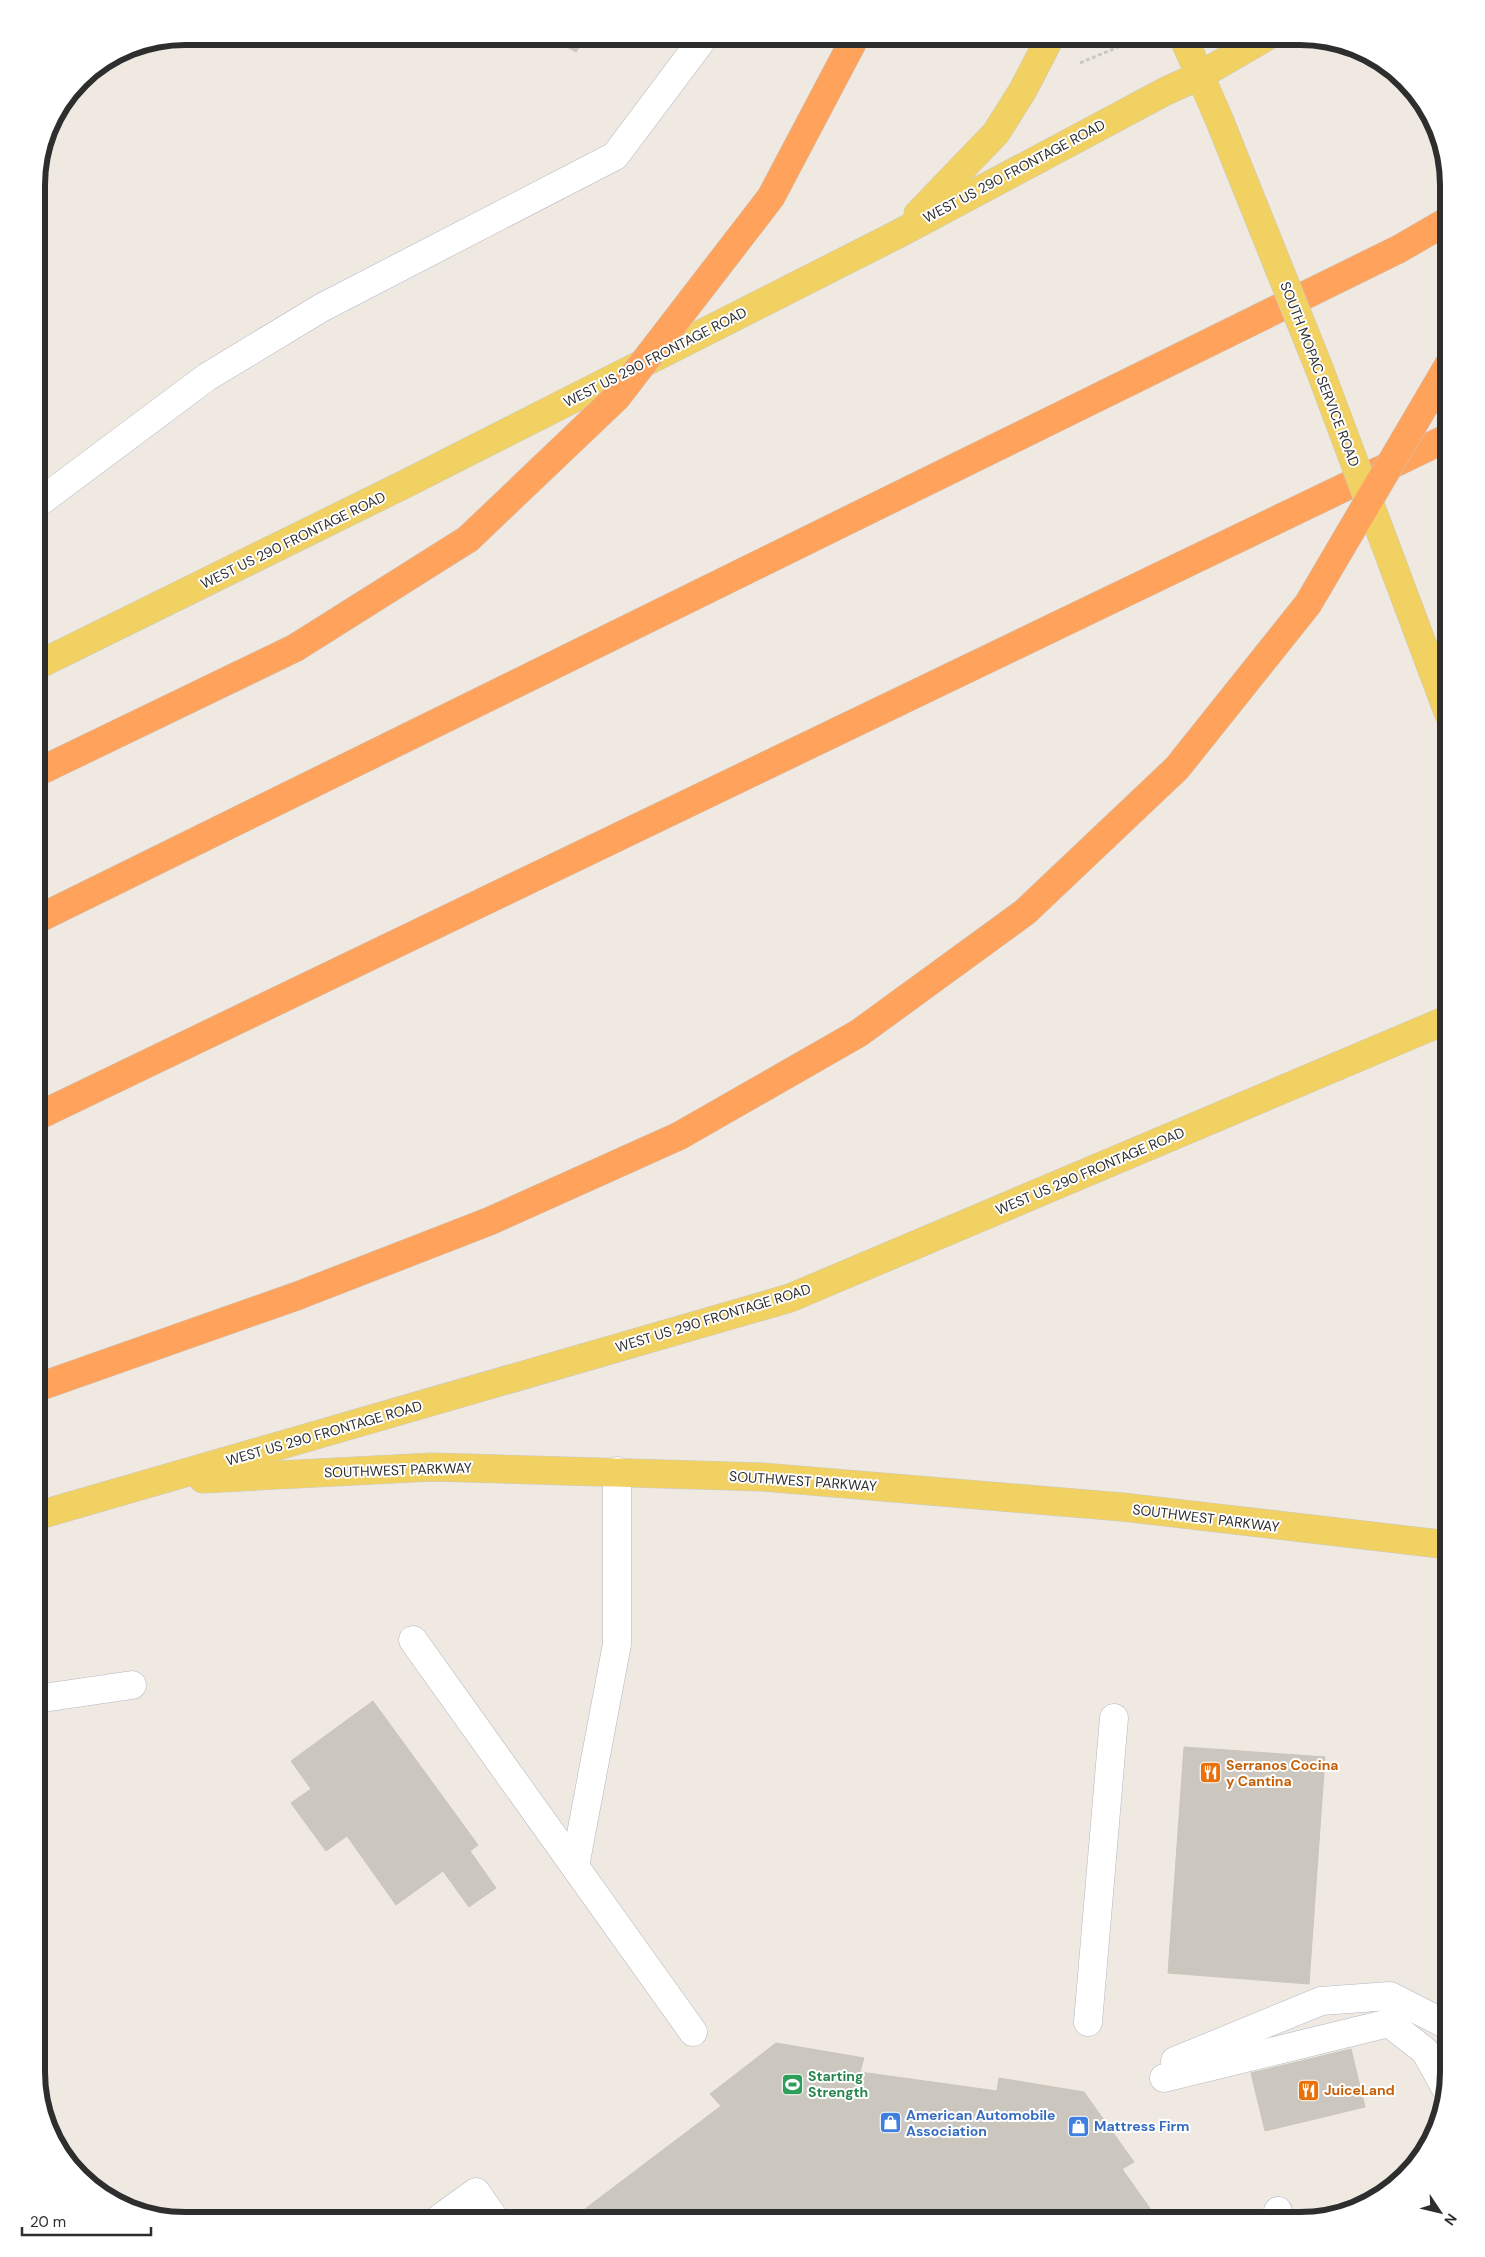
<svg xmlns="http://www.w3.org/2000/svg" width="1485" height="2257" viewBox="0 0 1485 2257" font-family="'DM Sans',sans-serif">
  <rect width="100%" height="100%" fill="#efe9e1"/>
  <!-- building -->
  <g fill="#cbc7bf" stroke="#cbc5ba">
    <polygon points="589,36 583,47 580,46 576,52 549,37"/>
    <polygon points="373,1701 478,1845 470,1851 496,1888 469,1907 443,1871 396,1905 347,1836 326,1851 291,1803 311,1789 291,1761"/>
    <polygon points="1184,1747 1325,1757 1309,1984 1168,1973"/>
    <polygon points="776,2043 864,2058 860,2072 997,2091 999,2078 1084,2092 1134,2162 1122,2169 1159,2221 569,2221 721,2106 710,2094"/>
    <polygon points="1351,2049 1365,2107 1265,2131 1251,2073"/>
  </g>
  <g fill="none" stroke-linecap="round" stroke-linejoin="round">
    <defs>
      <g id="minor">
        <polyline points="37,504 207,377 321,308 615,156 705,36"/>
        <polyline points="413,1640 693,2032"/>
        <polyline points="36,1699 132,1685"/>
        <polyline points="575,1866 617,1644 617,1471"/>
        <polyline points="1088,2022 1114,1718"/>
        <polyline points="1175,2061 1321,2001 1390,1996 1449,2026"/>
        <polyline points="1164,2078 1389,2023 1425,2051 1445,2087"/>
        <polyline points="436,2221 476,2192 496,2221"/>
        <polyline points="1277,2221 1278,2211"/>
      </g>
      <g id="major">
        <polyline points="1183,37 1219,119"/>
        <polyline points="918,214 996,133 1023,90 1051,36"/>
        <polyline points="36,666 407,483 900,233 1166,91 1199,76 1266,37"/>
        <polyline points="203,1479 432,1467 762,1477 1122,1507 1449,1545"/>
        <polyline points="36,1516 790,1298 1449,1019"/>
      </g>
      <g id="highway">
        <polyline points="36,773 295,648"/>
        <polyline points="36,920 1399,249 1449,220"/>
        <polyline points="36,1117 1449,437"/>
        <polyline points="36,1388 297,1296"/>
      </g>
    </defs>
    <!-- minor casing -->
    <use href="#minor" stroke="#b4b7c1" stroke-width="29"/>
    <!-- major casing -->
    <use href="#major" stroke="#c9c9c9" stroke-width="29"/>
    <!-- highway casing -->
    <use href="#highway" stroke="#c9c9c9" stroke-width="29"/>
    <!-- path -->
    <polyline stroke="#c9c9c9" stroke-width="3" stroke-dasharray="4 2.5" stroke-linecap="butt" points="1080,63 1142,37"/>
    <!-- minor -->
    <use href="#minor" stroke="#fff" stroke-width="28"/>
    <!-- major -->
    <use href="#major" stroke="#f2d163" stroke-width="28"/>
    <!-- highway -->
    <use href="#highway" stroke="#ffa35c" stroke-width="28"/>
    <defs>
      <polyline id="major-bridge" points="1219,119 1319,368 1449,715"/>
      <g id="highway-bridge">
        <polyline points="295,648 468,539 617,397 771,197 856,36"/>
        <polyline points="297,1296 490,1221 679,1136 859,1033 1025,912 1177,768 1308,604 1449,364"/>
      </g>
    </defs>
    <!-- major-bridge casing -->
    <use href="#major-bridge" stroke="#c9c9c9" stroke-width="29" stroke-linecap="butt"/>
    <!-- highway-bridge casing -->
    <use href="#highway-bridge" stroke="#c9c9c9" stroke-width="29" stroke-linecap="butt"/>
    <!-- major-bridge -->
    <use href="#major-bridge" stroke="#f2d163" stroke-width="28"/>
    <!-- highway-bridge -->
    <use href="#highway-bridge" stroke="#ffa35c" stroke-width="28"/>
  </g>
  <!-- icons -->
  <defs>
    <symbol id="restaurant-square" viewBox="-11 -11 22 22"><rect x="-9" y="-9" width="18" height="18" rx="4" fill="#e8710a" stroke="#fff"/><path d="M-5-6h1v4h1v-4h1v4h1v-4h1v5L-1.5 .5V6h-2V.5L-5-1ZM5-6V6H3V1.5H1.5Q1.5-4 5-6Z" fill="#fff"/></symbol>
    <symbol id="stadium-square" viewBox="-11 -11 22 22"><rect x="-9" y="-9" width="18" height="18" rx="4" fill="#2e9e5b" stroke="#fff"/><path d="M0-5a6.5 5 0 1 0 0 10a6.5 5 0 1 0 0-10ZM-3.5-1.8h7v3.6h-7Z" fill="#fff"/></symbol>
    <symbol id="shop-square" viewBox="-11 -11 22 22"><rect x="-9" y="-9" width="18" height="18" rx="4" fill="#3f7fe0" stroke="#fff"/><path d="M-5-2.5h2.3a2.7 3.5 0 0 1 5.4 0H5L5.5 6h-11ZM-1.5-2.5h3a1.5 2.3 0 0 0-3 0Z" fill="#fff"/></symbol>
  </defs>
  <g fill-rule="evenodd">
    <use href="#restaurant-square" x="1198" y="1760" width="25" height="25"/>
    <use href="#stadium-square" x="780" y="2072" width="25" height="25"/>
    <use href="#restaurant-square" x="1296" y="2078" width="25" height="25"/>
    <use href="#shop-square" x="878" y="2110" width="25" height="25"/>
    <use href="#shop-square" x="1066" y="2114" width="25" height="25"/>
  </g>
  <g text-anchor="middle" stroke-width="4" stroke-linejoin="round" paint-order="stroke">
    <!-- street labels -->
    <g font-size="14" fill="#2e2e2e" stroke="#fff">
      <text transform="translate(1014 171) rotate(-28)" y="5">WEST US 290 FRONTAGE ROAD</text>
      <text transform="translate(655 357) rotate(-27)" y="5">WEST US 290 FRONTAGE ROAD</text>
      <text transform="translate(1320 374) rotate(69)" y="5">SOUTH MOPAC SERVICE ROAD</text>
      <text transform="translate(293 540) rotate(-26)" y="5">WEST US 290 FRONTAGE ROAD</text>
      <text transform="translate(1090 1171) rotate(-23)" y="5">WEST US 290 FRONTAGE ROAD</text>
      <text transform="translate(713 1318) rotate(-17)" y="5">WEST US 290 FRONTAGE ROAD</text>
      <text transform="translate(324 1433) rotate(-16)" y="5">WEST US 290 FRONTAGE ROAD</text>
      <text transform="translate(398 1470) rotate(-2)" y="5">SOUTHWEST PARKWAY</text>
      <text transform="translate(803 1481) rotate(4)" y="5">SOUTHWEST PARKWAY</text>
      <text transform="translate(1206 1518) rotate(7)" y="5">SOUTHWEST PARKWAY</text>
    </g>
    <!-- food labels -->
    <g font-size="14" font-weight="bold" fill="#c56008" stroke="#fff" text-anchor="start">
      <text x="1226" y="1770">Serranos Cocina<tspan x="1226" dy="16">y Cantina</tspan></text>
      <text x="1324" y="2095">JuiceLand</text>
    </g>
    <!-- leisure labels -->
    <g font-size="14" font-weight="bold" fill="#27864d" stroke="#fff" text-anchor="start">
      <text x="808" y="2081">Starting<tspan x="808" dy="16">Strength</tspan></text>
    </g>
    <!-- shop labels -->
    <g font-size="14" font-weight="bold" fill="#366cbe" stroke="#fff" text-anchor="start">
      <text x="906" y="2120">American Automobile<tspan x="906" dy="16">Association</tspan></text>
      <text x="1094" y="2131">Mattress Firm</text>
    </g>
  </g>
  <!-- crop -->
  <path d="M0 0H1485V2257H0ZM185 45H1300A140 140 0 0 1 1440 185V2072A140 140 0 0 1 1300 2212H185A140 140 0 0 1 45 2072V185A140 140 0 0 1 185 45Z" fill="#fff" fill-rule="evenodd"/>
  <path fill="none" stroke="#2e2e2e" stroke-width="6" d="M185 45H1300A140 140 0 0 1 1440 185V2072A140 140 0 0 1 1300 2212H185A140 140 0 0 1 45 2072V185A140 140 0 0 1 185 45Z"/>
  <!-- north arrow -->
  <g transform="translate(1440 2212) rotate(125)" stroke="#ffffff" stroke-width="4" paint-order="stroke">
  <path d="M0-4L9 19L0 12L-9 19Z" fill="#2e2e2e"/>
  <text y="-8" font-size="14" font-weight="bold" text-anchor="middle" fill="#2e2e2e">N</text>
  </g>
  <!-- scale -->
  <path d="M22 2227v8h129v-8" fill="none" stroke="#2e2e2e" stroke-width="2.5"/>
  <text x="30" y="2227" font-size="15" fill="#2e2e2e" stroke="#ffffff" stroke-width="4" paint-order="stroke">20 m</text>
</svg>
